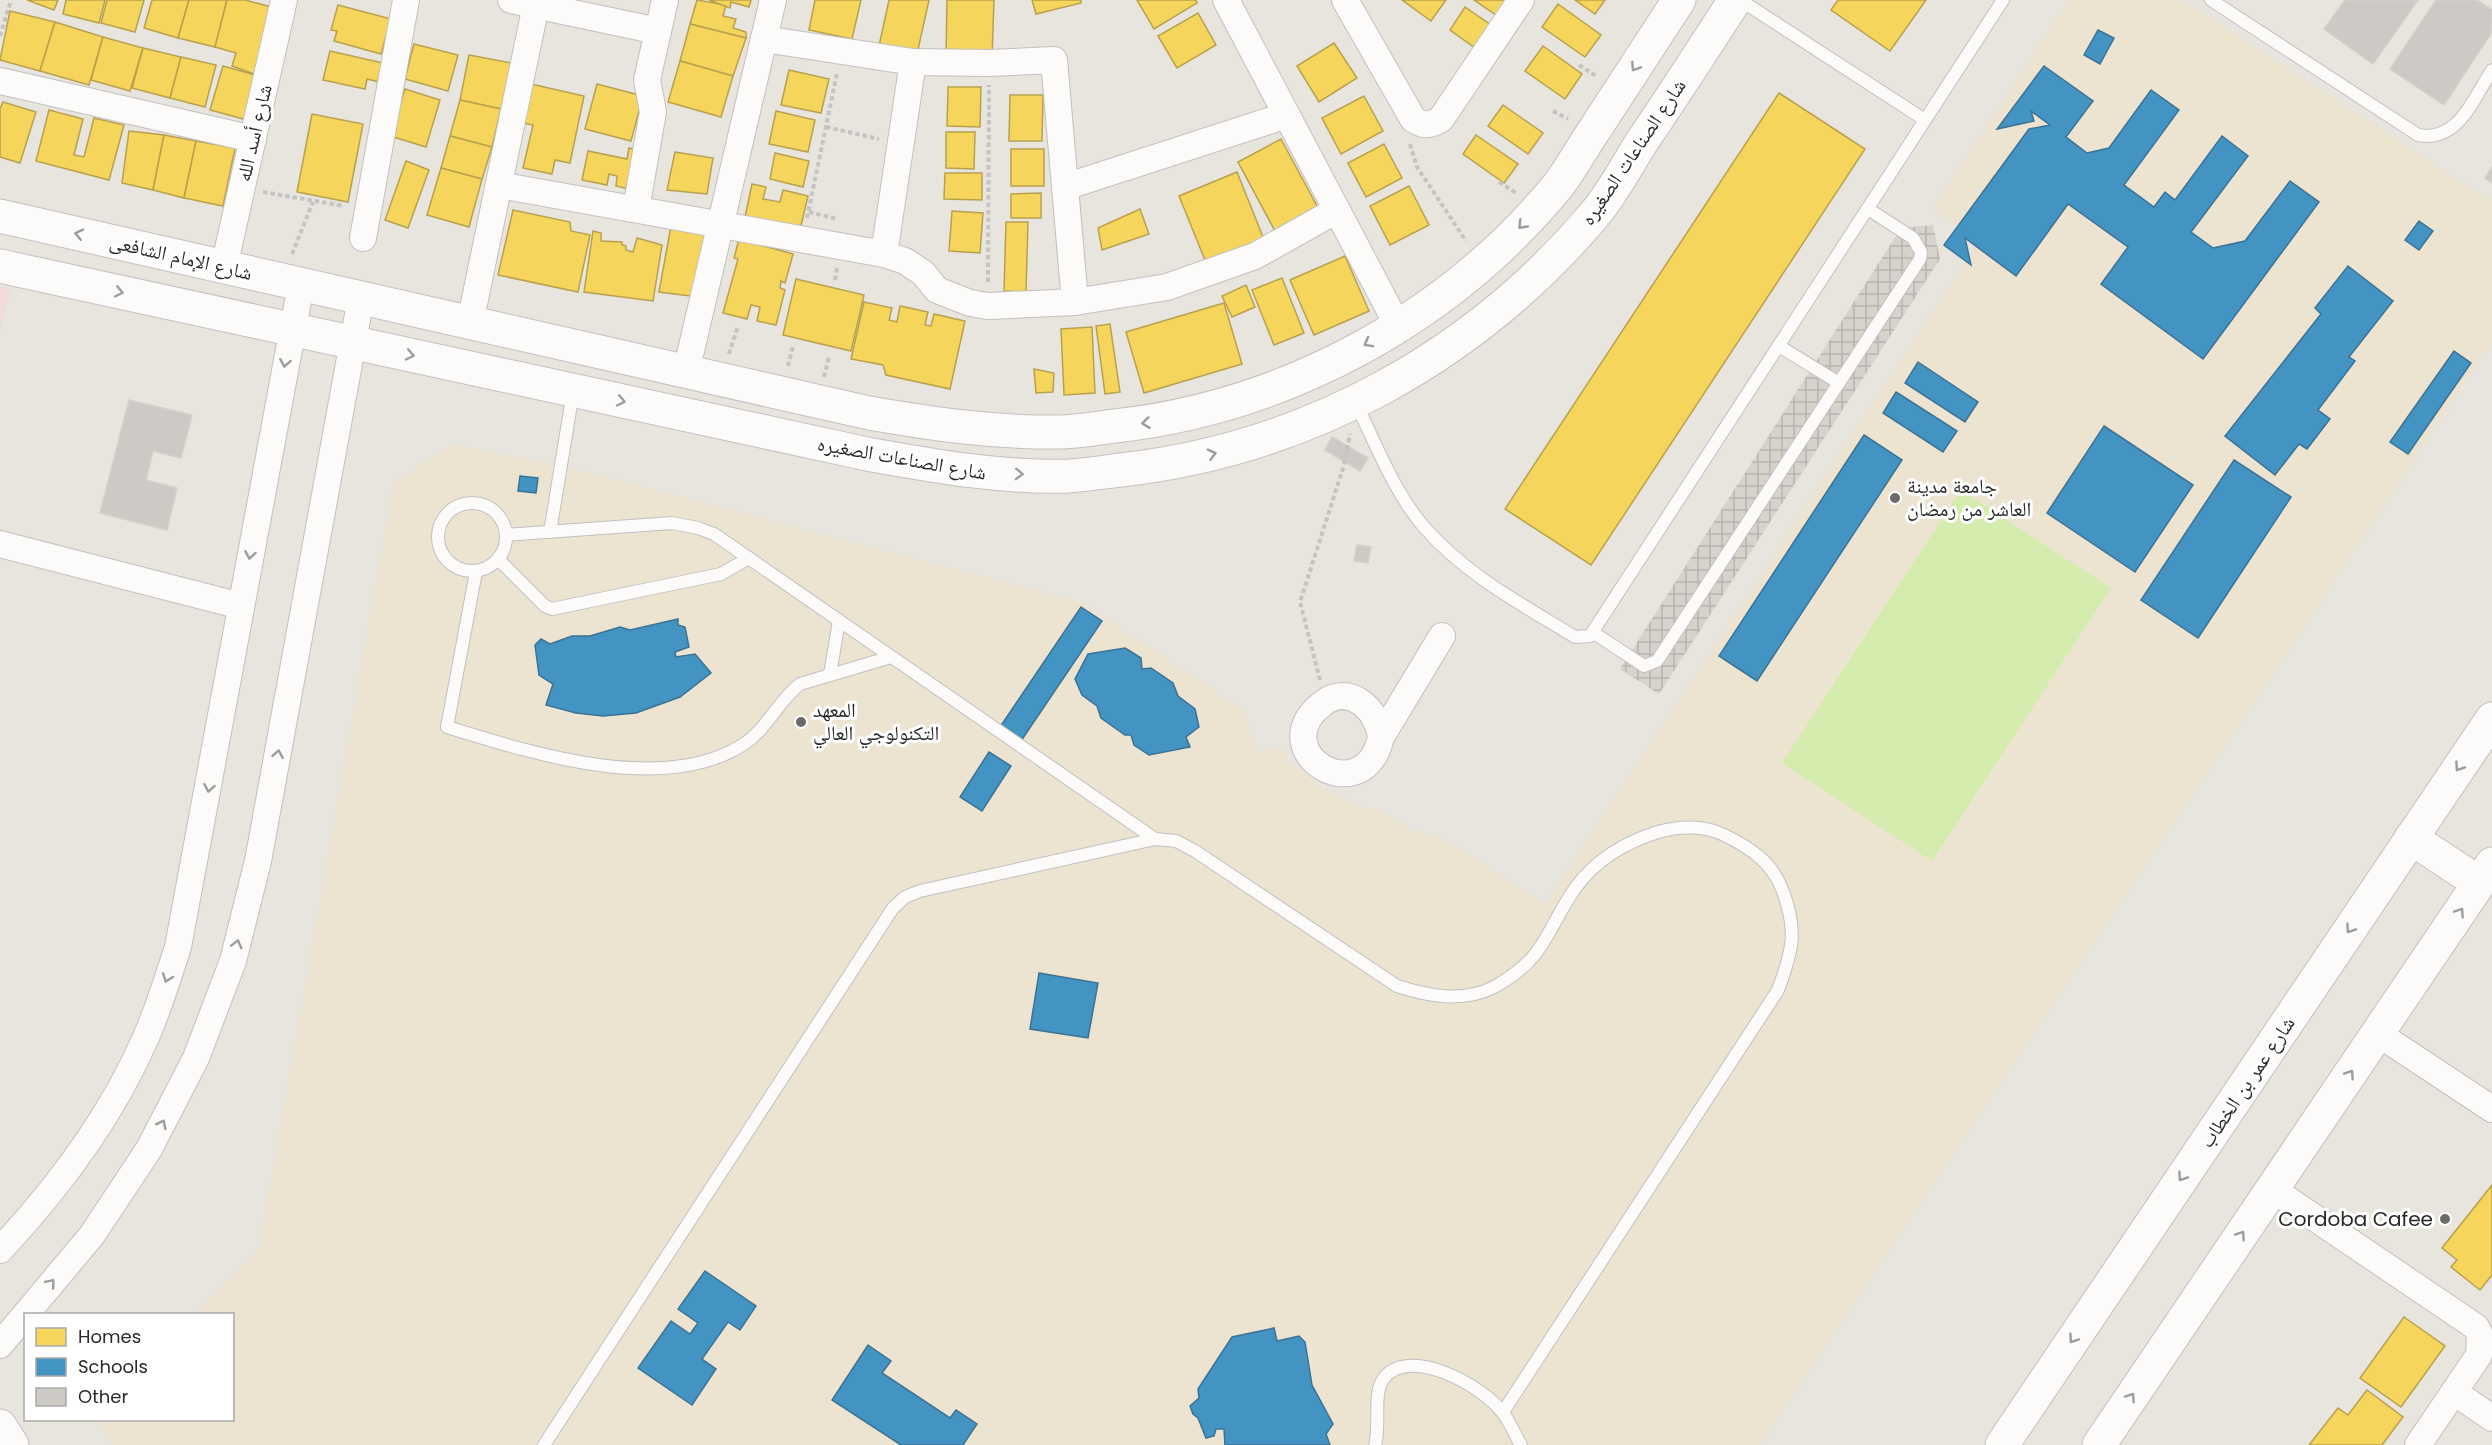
<svg xmlns="http://www.w3.org/2000/svg" width="2492" height="1445" viewBox="0 0 2492 1445" font-family="Poppins,'Noto Naskh Arabic',sans-serif">
  <defs>
    <pattern id="plaza-grid" width="8" height="8" patternUnits="userSpaceOnUse" patternTransform="scale(1.5)"><rect width="8" height="8" fill="#d7d2cc"/><path d="M0 4h8M4 0v8" fill="none" stroke="#b9b4af"/></pattern>
  </defs>
  <rect width="100%" height="100%" fill="#e8e4de"/>
  <!-- education -->
  <polygon fill="#ede3d1" points="2069,0 2183,0 2492,202 2492,342 1760,1445 113,1445 98,1420 232,1420 232,1314 195,1314 259,1250 394,482 453,445 560,465 1083,603 1244,710 1256,751 1283,748 1289,762 1324,788 1367,809 1379,810 1409,829 1443,838 1546,904 1979,241 1932,208"/>
  <!-- medical -->
  <polygon fill="#efdcda" points="0,286 10,289 0,329"/>
  <!-- pitch -->
  <polygon fill="#d5ecaf" points="1961,490 2111,588 1932,861 1782,763"/>
  <!-- plaza -->
  <polygon fill="url(#plaza-grid)" points="1933,225 1940,259 1659,694 1620,669 1901,228"/>
  <!-- homes -->
  <g fill="#f6d55c" stroke="#b8a14d" stroke-width="1.5">
    <polygon points="27,0 58,0 54,10"/>
    <polygon points="66,0 105,0 99,23 63,14"/>
    <polygon points="107,0 144,0 135,32 101,23"/>
    <polygon points="152,0 189,0 178,38 144,28"/>
    <polygon points="189,0 227,0 215,47 178,38"/>
    <polygon points="227,0 245,0 279,9 259,76 232,66 236,53 215,47"/>
    <polygon points="697,0 726,5 723,16 736,19 733,28 746,32 746,38 690,24"/>
    <polygon points="709,0 751,0 749,7 731,2 730,8"/>
    <polygon points="815,0 861,0 852,39 809,30"/>
    <polygon points="889,0 929,0 917,54 879,46"/>
    <polygon points="947,0 994,0 992,57 946,56"/>
    <polygon points="1032,0 1081,0 1081,3 1036,14"/>
    <polygon points="1137,0 1196,0 1197,3 1154,29"/>
    <polygon points="1402,0 1446,0 1431,21"/>
    <polygon points="1474,0 1507,0 1496,15"/>
    <polygon points="1575,0 1605,0 1595,14"/>
    <polygon points="1838,0 1926,0 1890,51 1831,10"/>
    <polygon points="1558,4 1601,35 1585,57 1542,27"/>
    <polygon points="338,5 391,19 381,54 334,41 337,31 331,30"/>
    <polygon points="1465,7 1491,25 1475,48 1450,30"/>
    <polygon points="10,11 55,22 40,71 0,60"/>
    <polygon points="1198,13 1216,45 1177,68 1158,36"/>
    <polygon points="55,22 103,37 89,85 40,71"/>
    <polygon points="690,24 746,38 733,76 680,61"/>
    <polygon points="103,37 143,48 130,91 91,80"/>
    <polygon points="1334,43 1357,78 1319,102 1297,66"/>
    <polygon points="414,44 458,55 448,91 405,79"/>
    <polygon points="1543,46 1582,74 1565,99 1525,71"/>
    <polygon points="143,48 181,57 170,98 132,88"/>
    <polygon points="330,51 383,63 379,82 367,79 365,89 323,80"/>
    <polygon points="469,55 511,63 501,109 460,100"/>
    <polygon points="181,57 216,65 205,107 170,98"/>
    <polygon points="680,61 733,76 721,117 668,102"/>
    <polygon points="223,66 259,76 247,120 210,110"/>
    <polygon points="789,70 829,79 821,113 781,105"/>
    <polygon points="531,84 584,96 570,163 555,160 552,174 523,168 533,125 522,123"/>
    <polygon points="597,84 643,96 631,141 585,129"/>
    <polygon points="948,87 981,87 980,127 947,126"/>
    <polygon points="405,89 440,100 426,147 390,136"/>
    <polygon points="1779,93 1865,149 1591,565 1505,509"/>
    <polygon points="1010,95 1043,95 1042,141 1009,141"/>
    <polygon points="1364,96 1383,131 1341,154 1322,118"/>
    <polygon points="460,100 501,109 492,147 450,136"/>
    <polygon points="3,102 36,112 20,163 0,157 0,109"/>
    <polygon points="1503,105 1543,133 1528,154 1488,126"/>
    <polygon points="49,110 83,119 74,155 84,157 94,118 124,125 109,180 36,161"/>
    <polygon points="776,111 815,120 808,152 769,144"/>
    <polygon points="312,114 363,124 348,202 297,192"/>
    <polygon points="129,131 164,135 153,190 122,183"/>
    <polygon points="946,132 975,132 974,169 946,168"/>
    <polygon points="164,135 196,141 184,198 153,190"/>
    <polygon points="1476,135 1518,164 1504,183 1463,154"/>
    <polygon points="450,136 492,147 482,179 441,168"/>
    <polygon points="1281,139 1318,208 1275,231 1238,162"/>
    <polygon points="196,141 235,148 223,206 184,198"/>
    <polygon points="1384,144 1402,178 1366,197 1348,163"/>
    <polygon points="629,148 642,151 633,190 616,186 617,176 609,174 607,185 582,180 588,151 627,159"/>
    <rect x="1011" y="149" width="33" height="37"/>
    <polygon points="675,152 713,158 707,194 667,190"/>
    <polygon points="775,153 809,161 803,187 770,179"/>
    <polygon points="406,161 429,170 408,228 385,220"/>
    <polygon points="441,168 482,179 469,227 427,215"/>
    <polygon points="1237,172 1265,242 1207,265 1179,196"/>
    <polygon points="945,173 982,173 982,200 944,199"/>
    <polygon points="752,184 766,187 763,199 780,202 783,190 808,196 799,234 744,222"/>
    <polygon points="1409,186 1429,225 1390,245 1370,206"/>
    <polygon points="1041,193 1041,218 1011,218 1011,194"/>
    <polygon points="1140,209 1149,234 1102,250 1098,228"/>
    <polygon points="513,210 570,222 571,231 590,235 578,292 498,275"/>
    <polygon points="952,211 983,213 980,253 949,251"/>
    <polygon points="1006,222 1028,222 1026,292 1004,291"/>
    <polygon points="671,226 713,236 698,297 659,292"/>
    <polygon points="593,231 601,233 601,241 622,242 622,245 626,246 626,250 633,252 637,238 662,245 653,301 584,292"/>
    <polygon points="739,239 793,254 785,283 781,281 780,288 785,290 776,325 757,321 760,307 751,305 747,319 723,313 738,259 734,258"/>
    <polygon points="1345,256 1369,311 1314,335 1290,280"/>
    <polygon points="1282,278 1304,333 1274,345 1252,290"/>
    <polygon points="796,279 864,295 851,351 783,335"/>
    <polygon points="1246,285 1255,307 1232,317 1222,296"/>
    <polygon points="864,302 892,308 889,320 897,322 900,306 928,312 925,325 931,326 934,314 965,321 950,389 886,375 883,365 851,359"/>
    <polygon points="1224,303 1242,364 1144,393 1126,332"/>
    <polygon points="1110,324 1120,392 1105,394 1096,326"/>
    <polygon points="1092,327 1095,393 1064,395 1061,329"/>
    <polygon points="1034,369 1054,373 1053,392 1036,393"/>
    <polygon points="2492,1185 2492,1275 2480,1290 2451,1267 2457,1260 2442,1248"/>
    <polygon points="2404,1317 2445,1346 2401,1407 2360,1378"/>
    <polygon points="2367,1390 2403,1417 2382,1445 2309,1445 2338,1408 2348,1415"/>
  </g>
  <!-- schools -->
  <g fill="#4393c3" stroke="#3b7395" stroke-width="1.5">
    <polygon points="2098,30 2114,38 2100,64 2084,55"/>
    <polygon points="2044,66 2093,101 2066,137 2087,153 2109,148 2151,90 2179,110 2124,185 2154,207 2165,192 2175,200 2222,136 2248,156 2191,232 2213,248 2245,241 2290,181 2319,202 2203,359 2101,284 2128,247 2068,204 2016,276 1965,238 1971,265 1944,245 2029,129 2050,125 2031,111 2034,121 1997,129"/>
    <polygon points="2419,221 2433,231 2419,250 2405,240"/>
    <polygon points="2348,266 2393,301 2349,357 2355,361 2318,410 2330,419 2307,449 2299,444 2275,475 2225,436 2321,314 2315,308"/>
    <polygon points="2454,351 2471,363 2408,454 2390,442"/>
    <polygon points="1918,362 1978,402 1965,422 1905,383"/>
    <polygon points="1896,392 1957,431 1943,452 1883,413"/>
    <polygon points="2104,426 2193,485 2135,572 2047,513"/>
    <polygon points="1864,435 1902,460 1757,681 1719,656"/>
    <polygon points="2234,460 2291,497 2198,638 2141,600"/>
    <polygon points="520,476 538,478 536,493 518,491"/>
    <polygon points="1081,607 1102,621 1021,741 1000,727"/>
    <polygon points="678,619 678,625 685,627 689,647 675,652 676,657 695,654 711,673 680,697 636,713 603,716 576,713 546,705 553,684 539,675 535,645 541,639 550,644 572,636 590,636 620,627 630,630"/>
    <polygon points="1125,648 1141,658 1142,669 1151,668 1173,683 1178,696 1195,709 1199,727 1186,737 1190,747 1149,755 1134,745 1131,735 1125,735 1101,718 1097,706 1082,695 1075,679 1088,654"/>
    <polygon points="989,752 1011,766 982,811 960,797"/>
    <polygon points="1039,973 1098,983 1088,1038 1030,1029"/>
    <polygon points="705,1271 756,1306 740,1330 728,1322 702,1359 716,1369 692,1405 638,1368 671,1321 690,1334 698,1323 678,1309"/>
    <polygon points="1274,1328 1277,1341 1299,1336 1305,1342 1312,1385 1333,1424 1326,1434 1330,1445 1225,1445 1224,1429 1216,1429 1214,1436 1206,1438 1198,1418 1193,1414 1190,1406 1199,1398 1198,1389 1232,1337"/>
    <polygon points="868,1345 891,1361 882,1373 950,1418 956,1410 977,1424 963,1445 901,1445 832,1400"/>
  </g>
  <!-- building -->
  <g fill="#cdcac5" stroke="#d3cfca" stroke-width="1.5">
    <polygon points="2345,0 2418,0 2373,64 2324,29"/>
    <polygon points="2436,0 2477,0 2492,10 2492,32 2444,105 2390,69"/>
    <polygon points="2492,167 2492,183 2485,178"/>
    <polygon points="129,400 192,415 181,458 153,451 146,480 177,488 167,530 100,513"/>
    <polygon points="1332,437 1368,458 1360,471 1325,450"/>
    <polygon points="1357,545 1371,547 1368,563 1354,561"/>
  </g>
  <g fill="none" stroke-linecap="round" stroke-linejoin="round">
    <defs>
      <g id="lane">
        <polyline points="1740,0 1925,120"/>
        <path d="M2211,0L2418,135C2458,143 2473,99 2492,70"/>
        <polyline points="1779,346 1839,383"/>
        <path d="M1356,404C1376,444 1394,492 1424,527C1466,575 1521,604 1575,637L1590,636L2003,0"/>
        <circle cx="472" cy="537" r="34"/>
        <polyline points="550,532 573,392"/>
        <polyline points="506,535 672,523 698,528 714,534 1155,839"/>
        <polyline points="498,559 545,606 552,609 721,574 749,558"/>
        <path d="M476,572L447,727C531,753 664,796 744,744C768,728 778,701 800,684L891,657"/>
        <polyline points="1594,633 1644,666 1657,661 1920,259 1921,252 1913,238 1868,209"/>
        <polyline points="830,674 839,621"/>
        <path d="M544,1445L893,908L905,897L920,891L1155,839L1176,841L1195,851L1397,986C1428,996 1463,1003 1494,987C1547,958 1545,931 1576,887C1596,860 1626,842 1658,832C1679,826 1704,825 1724,835C1749,847 1772,862 1782,889C1798,930 1793,950 1778,990L1503,1412"/>
        <path d="M1375,1445C1381,1424 1372,1393 1384,1378C1410,1345 1483,1386 1503,1413C1510,1422 1515,1435 1521,1445"/>
      </g>
      <g id="street">
        <polyline points="511,0 658,31"/>
        <polyline points="1226,0 1398,326"/>
        <path d="M1345,0L1413,119C1423,126 1430,126 1441,119L1521,0"/>
        <polyline points="764,39 913,62 989,63 1054,60 1075,302"/>
        <polyline points="0,81 253,139"/>
        <polyline points="499,185 884,254 905,261 923,273 937,290 970,303 988,306 1075,302 1167,287 1255,256 1337,210"/>
        <polyline points="1065,187 1287,115"/>
        <polyline points="636,209 653,112 647,80 665,0"/>
        <polyline points="363,238 406,0"/>
        <polyline points="884,254 913,62"/>
        <polyline points="224,267 284,0"/>
        <polyline points="470,323 536,5"/>
        <polyline points="686,372 773,0"/>
        <polyline points="0,544 241,606"/>
        <path d="M1381,737C1378,710 1349,682 1322,704C1262,752 1364,814 1381,737L1442,636"/>
        <polyline points="2377,1033 2492,1109"/>
        <polyline points="2272,1189 2476,1327 2480,1335 2479,1355 2418,1445"/>
        <path d="M0,1250C59,1187 111,1118 146,1037C159,1008 168,977 178,947L301,285"/>
        <polyline points="0,1345 92,1235 149,1149 196,1058 233,961 258,861 361,298"/>
        <polyline points="2454,1392 2492,1418"/>
      </g>
      <g id="secondary">
        <path d="M0,216L869,413C933,424 995,433 1060,432C1078,432 1097,428 1115,426C1285,407 1447,320 1557,187C1571,169 1582,148 1595,129C1623,86 1651,43 1679,0"/>
        <path d="M0,266L867,454C934,466 1000,478 1068,476C1086,475 1104,472 1121,470C1307,449 1474,357 1594,215C1612,194 1626,167 1641,143C1673,96 1704,48 1735,0"/>
        <polyline points="2411,838 2479,883"/>
        <polyline points="0,1426 12,1445"/>
        <polyline points="2002,1445 2492,719"/>
        <polyline points="2099,1445 2492,864"/>
      </g>
    </defs>
    <!-- lane casing -->
    <use href="#lane" stroke="#c1c0c0" stroke-width="14"/>
    <!-- street casing -->
    <use href="#street" stroke="#c1c0c0" stroke-width="28"/>
    <!-- secondary casing -->
    <use href="#secondary" stroke="#c1c0c0" stroke-width="35"/>
    <!-- path -->
    <g stroke="#c4c4c3" stroke-width="4" stroke-dasharray="4.5 3" stroke-linecap="butt">
      <polyline points="0,36 11,0"/>
      <polyline points="1579,65 1596,76"/>
      <polyline points="1553,111 1568,119"/>
      <polyline points="826,127 879,139"/>
      <polyline points="1410,144 1417,167 1466,241"/>
      <polyline points="1499,182 1516,193"/>
      <polyline points="263,192 344,206"/>
      <polyline points="809,212 837,219"/>
      <polyline points="807,218 837,73"/>
      <polyline points="292,254 313,202"/>
      <polyline points="835,280 837,268"/>
      <polyline points="988,282 989,85"/>
      <polyline points="729,354 738,326"/>
      <polyline points="788,366 793,346"/>
      <polyline points="824,377 829,357"/>
      <polyline points="1320,680 1300,602 1344,465 1350,434"/>
    </g>
    <!-- lane -->
    <use href="#lane" stroke="#fcfbfa" stroke-width="12"/>
    <!-- street -->
    <use href="#street" stroke="#fcfbfa" stroke-width="26"/>
    <!-- secondary -->
    <use href="#secondary" stroke="#fcfbfa" stroke-width="33"/>
  </g>
  <!-- one-way arrows -->
  <defs><path id="oneway-chevron" d="M-2-3.5L2.5 0L-2 3.5" fill="none" stroke-width="1.6" stroke-linecap="round" stroke-linejoin="round" transform="scale(1.5)"/></defs>
  <g stroke="#9d9c9c">
    <use href="#oneway-chevron" transform="translate(1635 67) rotate(123)"/>
    <use href="#oneway-chevron" transform="translate(1522 225) rotate(134)"/>
    <use href="#oneway-chevron" transform="translate(79 234) rotate(-167)"/>
    <use href="#oneway-chevron" transform="translate(119 292) rotate(12)"/>
    <use href="#oneway-chevron" transform="translate(1368 343) rotate(151)"/>
    <use href="#oneway-chevron" transform="translate(410 355) rotate(12)"/>
    <use href="#oneway-chevron" transform="translate(285 363) rotate(100)"/>
    <use href="#oneway-chevron" transform="translate(621 401) rotate(12)"/>
    <use href="#oneway-chevron" transform="translate(1146 423) rotate(173)"/>
    <use href="#oneway-chevron" transform="translate(1212 454) rotate(-14)"/>
    <use href="#oneway-chevron" transform="translate(1019 474) rotate(2)"/>
    <use href="#oneway-chevron" transform="translate(250 555) rotate(100)"/>
    <use href="#oneway-chevron" transform="translate(278 754) rotate(-80)"/>
    <use href="#oneway-chevron" transform="translate(2459 767) rotate(124)"/>
    <use href="#oneway-chevron" transform="translate(209 788) rotate(100)"/>
    <use href="#oneway-chevron" transform="translate(2460 912) rotate(-56)"/>
    <use href="#oneway-chevron" transform="translate(2350 929) rotate(124)"/>
    <use href="#oneway-chevron" transform="translate(237 944) rotate(-76)"/>
    <use href="#oneway-chevron" transform="translate(167 978) rotate(110)"/>
    <use href="#oneway-chevron" transform="translate(2350 1074) rotate(-56)"/>
    <use href="#oneway-chevron" transform="translate(162 1124) rotate(-63)"/>
    <use href="#oneway-chevron" transform="translate(2182 1177) rotate(124)"/>
    <use href="#oneway-chevron" transform="translate(2241 1235) rotate(-56)"/>
    <use href="#oneway-chevron" transform="translate(51 1283) rotate(-50)"/>
    <use href="#oneway-chevron" transform="translate(2073 1339) rotate(124)"/>
    <use href="#oneway-chevron" transform="translate(2131 1397) rotate(-56)"/>
  </g>
  <!-- markers -->
  <g fill="#6c6a68" stroke="#fff" stroke-width="2">
    <circle cx="1895" cy="498" r="6"/>
    <circle cx="801" cy="722" r="6"/>
    <circle cx="2445" cy="1219" r="6"/>
  </g>
  <g text-anchor="middle" stroke-width="6" stroke-linejoin="round" paint-order="stroke">
    <!-- street labels -->
    <g font-size="20" fill="#292929" stroke="#fff">
      <text transform="translate(254 133) rotate(-77)" y="7">شارع أسد الله</text>
      <text transform="translate(1633 152) rotate(-56)" y="7">شارع الصناعات الصغيره</text>
      <text transform="translate(181 257) rotate(13)" y="7">شارع الإمام الشافعى</text>
      <text transform="translate(902 458) rotate(10)" y="7">شارع الصناعات الصغيره</text>
      <text transform="translate(2247 1082) rotate(-56)" y="7">شارع عمر بن الخطاب</text>
    </g>
    <!-- poi labels -->
    <g font-size="20" fill="#292929" stroke="#fff" text-anchor="start">
      <text x="1907" y="493">جامعة مدينة<tspan x="1907" dy="23">العاشر من رمضان</tspan></text>
      <text x="813" y="717">المعهد<tspan x="813" dy="23">التكنولوجي العالي</tspan></text>
      <text x="2433" y="1226" text-anchor="end">Cordoba Cafee</text>
    </g>
  </g>
  <!-- legend -->
  <rect x="24" y="1313" width="210" height="108" fill="#ffffff" stroke="#a9a9a9" stroke-width="1.5"/>
  <rect x="36" y="1328" width="30" height="18" fill="#f6d55c" stroke="#a9a9a9" stroke-width="1.5"/>
  <text x="78" y="1343" font-size="18" fill="#292929">Homes</text>
  <rect x="36" y="1358" width="30" height="18" fill="#4393c3" stroke="#a9a9a9" stroke-width="1.5"/>
  <text x="78" y="1373" font-size="18" fill="#292929">Schools</text>
  <rect x="36" y="1388" width="30" height="18" fill="#cdcac5" stroke="#a9a9a9" stroke-width="1.5"/>
  <text x="78" y="1403" font-size="18" fill="#292929">Other</text>
</svg>
